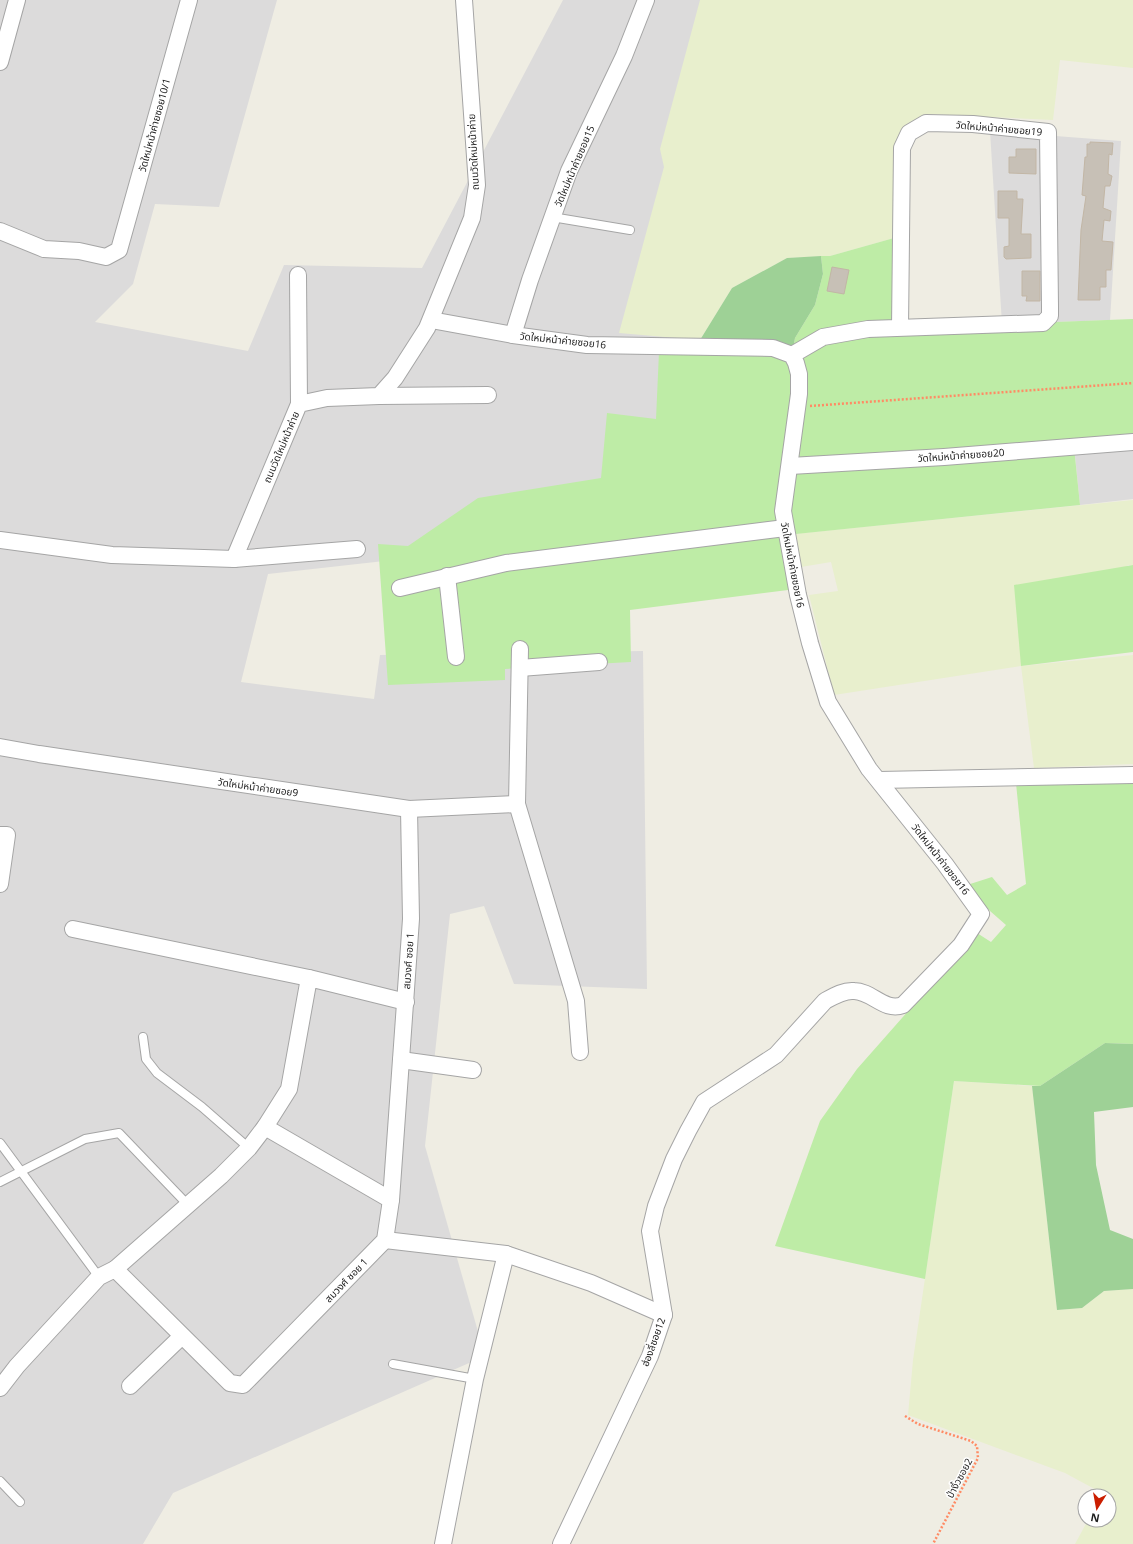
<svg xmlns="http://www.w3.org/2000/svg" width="1133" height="1544" viewBox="0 0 1133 1544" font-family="'Noto Sans','Noto Sans Thai',sans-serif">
  <rect width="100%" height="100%" fill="#efede3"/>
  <!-- residential -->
  <g fill="#dcdbdb">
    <polygon points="0,0 277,0 219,207 155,204 133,284 95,322 248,351 284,265 422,268 563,0 720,0 682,336 662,487 411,558 268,574 241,682 374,699 380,655 643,651 647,989 514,984 484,906 450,914 425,1146 485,1356 173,1493 143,1544 0,1544"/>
    <polygon points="990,131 1121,141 1110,320 1002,324"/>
    <polygon points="1133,442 1133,499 1080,505 1074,446"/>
  </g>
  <!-- farmland -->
  <g fill="#e8efcd">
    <polygon points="700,0 1133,0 1133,68 1060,60 1053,120 927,114 900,133 896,147 894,238 830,256 787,258 732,288 700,340 619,333 664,167 660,149"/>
    <polygon points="1133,500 1133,565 1128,565 1021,666 1133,655 1133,764 1034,768 1021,666 834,695 809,595 838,591 831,562 801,567 793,534"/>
    <polygon points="954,1081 1032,1086 1057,1310 1082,1308 1104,1291 1133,1289 1133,1544 1075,1544 1088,1520 1109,1520 1109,1496 1101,1496 1102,1493 1065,1473 908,1415 913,1360"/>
  </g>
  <!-- grass -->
  <g fill="#beeca6">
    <polygon points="894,238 900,328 1133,319 1133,442 1074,447 1080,505 786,535 796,589 630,610 631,662 505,669 505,680 388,685 378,544 408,546 478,498 601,478 607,413 656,419 659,352 792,355 795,338 815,305 823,274 821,256 830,256"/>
    <polygon points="1133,565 1133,652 1021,666 1014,585"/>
    <polygon points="1133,780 1133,1044 1105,1043 1040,1086 954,1081 925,1279 775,1246 820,1121 857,1069 977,933 991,942 1006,925 990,911 967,885 992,877 1007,895 1026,884 1016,783"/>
  </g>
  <!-- forest -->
  <g fill="#9ed196">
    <polygon points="821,256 823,274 815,305 795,338 792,355 700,340 732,288 787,258"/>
    <polygon points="1105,1043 1133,1044 1133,1107 1094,1112 1096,1165 1110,1230 1133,1239 1133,1289 1104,1291 1082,1308 1057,1310 1032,1086 1040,1086"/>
  </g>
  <!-- building -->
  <g fill="#c7c0b6" stroke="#c2b6a5">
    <polygon points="1090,142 1113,143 1112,155 1109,154 1108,174 1112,176 1110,186 1105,186 1103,208 1111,211 1110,221 1104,220 1102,241 1113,242 1111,270 1106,270 1106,287 1100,287 1100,300 1078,300 1081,230 1086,196 1082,195 1085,157 1087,157 1087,144 1090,144"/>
    <polygon points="1016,149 1036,149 1036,174 1009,173 1009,157 1016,157"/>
    <polygon points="998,191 1017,191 1017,199 1023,199 1021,234 1031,234 1031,258 1006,259 1004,257 1004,247 1009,246 1009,218 998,218"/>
    <polygon points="832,267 849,270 844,294 827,291"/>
    <polygon points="1022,271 1040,271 1040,301 1026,301 1027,296 1022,296"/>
  </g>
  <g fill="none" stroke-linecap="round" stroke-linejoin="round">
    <defs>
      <g id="service">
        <polyline points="552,217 630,230"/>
        <polyline points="143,1037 146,1059 157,1073 202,1107 249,1148"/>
        <polyline points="0,1143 99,1277"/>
        <polyline points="0,1182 85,1139 119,1133 188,1205"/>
        <polyline points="393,1364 475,1379"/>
        <polyline points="0,1481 20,1502"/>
      </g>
      <g id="minor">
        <polyline points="0,62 17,0"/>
        <polyline points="0,231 44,249 79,251 106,257 119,250 189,0"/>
        <polyline points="298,275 299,404"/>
        <path d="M431,320L513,335L587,345L773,348L792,355L796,363L799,374V394L783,511L798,595L810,643L828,702L869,769L945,864L981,914L961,945L903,1005C884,1012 872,991 854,991C844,990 834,996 825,1001L776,1055L704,1102L688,1131L674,1159L656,1206L650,1231L664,1315L650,1356L561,1544"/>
        <polyline points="513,335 530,280 569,171 624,56 646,0"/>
        <polyline points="792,355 823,337 868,329 1043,323 1050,316 1050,307 1048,132 973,124 926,123 909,133 902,148 900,328"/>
        <polyline points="379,396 488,395"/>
        <polyline points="790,466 944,457 1133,442"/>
        <polyline points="0,540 112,555 234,559 299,404 327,398 379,396 395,378 427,328 472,218 477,185 464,0"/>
        <polyline points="234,559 357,549"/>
        <polyline points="447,576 456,657"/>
        <polyline points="400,588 506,563 785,528"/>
        <polyline points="520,649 517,804 576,1001 580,1052"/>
        <polyline points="520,668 599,662"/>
        <polyline points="0,747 39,754 409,809 517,804"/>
        <polyline points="879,780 1133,775"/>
        <polyline points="0,835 7,835 0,884"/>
        <polyline points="73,929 309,978"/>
        <polyline points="401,1060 473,1070"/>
        <polyline points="265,1127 391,1200"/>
        <polyline points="385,1240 506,1254 591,1283 664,1315"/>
        <polyline points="115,1269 221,1176 249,1148 265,1127 289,1089 309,978 406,1002"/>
        <polyline points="130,1386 182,1336"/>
        <polyline points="0,1388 17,1366 99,1277 115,1269 230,1383 243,1385 385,1240 391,1200 411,919 409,809"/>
        <polyline points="443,1544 475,1379 506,1254"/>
      </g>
    </defs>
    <!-- service casing -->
    <use href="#service" stroke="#a5a5a5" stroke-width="10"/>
    <!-- minor casing -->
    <use href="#minor" stroke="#a5a5a5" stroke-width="18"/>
    <!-- path -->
    <g stroke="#ff8b64" stroke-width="2.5" stroke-dasharray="2 2" stroke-linecap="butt">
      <polyline points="810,406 1133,383"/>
      <polyline points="905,1416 918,1424 971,1441 977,1446 978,1458 933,1544"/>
    </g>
    <!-- service -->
    <use href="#service" stroke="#fff" stroke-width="8"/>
    <!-- minor -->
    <use href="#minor" stroke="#fff" stroke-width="16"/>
  </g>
  <g text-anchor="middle" stroke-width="3" stroke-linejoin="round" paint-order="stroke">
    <!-- street labels -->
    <g font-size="10" fill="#1e1e1e" stroke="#fff">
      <text transform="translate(154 125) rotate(-75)" y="4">วัดใหม่หน้าค่ายซอย10/1</text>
      <text transform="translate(999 128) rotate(5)" y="4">วัดใหม่หน้าค่ายซอย19</text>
      <text transform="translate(473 152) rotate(-93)" y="4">ถนนวัดใหม่หน้าค่าย</text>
      <text transform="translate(574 166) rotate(-67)" y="4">วัดใหม่หน้าค่ายซอย15</text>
      <text transform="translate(563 340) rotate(6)" y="4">วัดใหม่หน้าค่ายซอย16</text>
      <text transform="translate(281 447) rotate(-67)" y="4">ถนนวัดใหม่หน้าค่าย</text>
      <text transform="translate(961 455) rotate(-4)" y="4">วัดใหม่หน้าค่ายซอย20</text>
      <text transform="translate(793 565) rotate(79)" y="4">วัดใหม่หน้าค่ายซอย16</text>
      <text transform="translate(258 787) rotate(8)" y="4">วัดใหม่หน้าค่ายซอย9</text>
      <text transform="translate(941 859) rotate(52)" y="4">วัดใหม่หน้าค่ายซอย16</text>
      <text transform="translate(408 961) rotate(-86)" y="4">สมวงศ์ ซอย 1</text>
      <text transform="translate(346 1280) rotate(-46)" y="4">สมวงศ์ ซอย 1</text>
      <text transform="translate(653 1342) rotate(-70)" y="4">ฮ่องลี่ซอย12</text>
      <text transform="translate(959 1478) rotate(-62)" y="4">ป่างิ้วซอย2</text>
    </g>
  </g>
  <!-- north arrow -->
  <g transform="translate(1097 1508) rotate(191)"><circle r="19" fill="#ffffff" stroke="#a5a5a5"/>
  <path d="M0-3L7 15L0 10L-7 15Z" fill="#cb1e00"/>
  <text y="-6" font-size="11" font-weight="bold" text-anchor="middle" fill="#1e1e1e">N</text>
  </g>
</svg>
